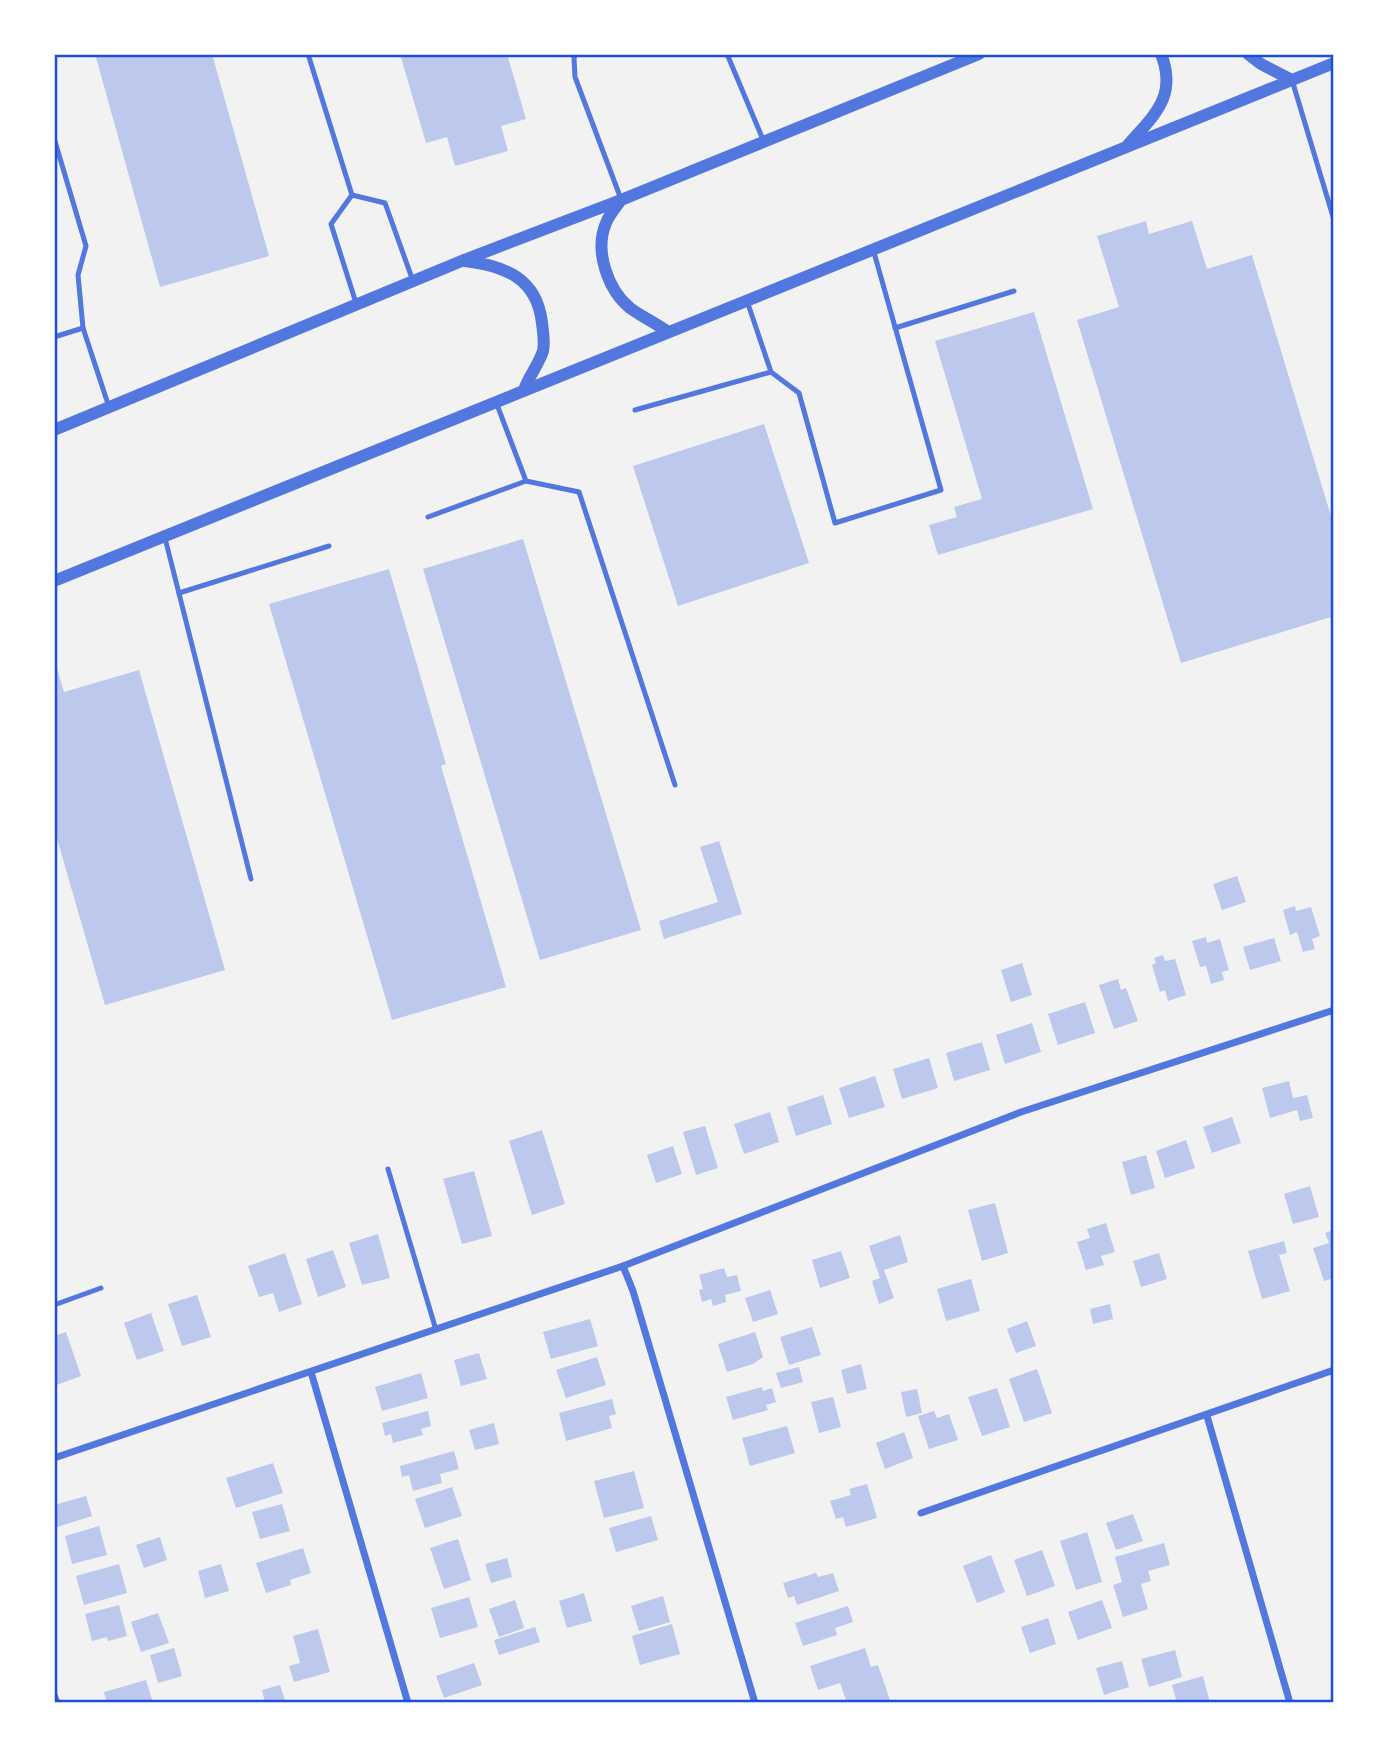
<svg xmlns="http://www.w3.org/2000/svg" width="1388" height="1757" viewBox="0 0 1388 1757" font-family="Montserrat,sans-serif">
  <rect width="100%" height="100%" fill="#f2f2f2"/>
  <!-- building -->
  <g fill="#bdc9ec">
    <polygon points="95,54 212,54 269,256 160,287"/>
    <polygon points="400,54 507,54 526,119 501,126 508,151 455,166 447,137 426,143"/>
    <polygon points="1146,221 1149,234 1192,221 1207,269 1252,255 1334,526 1334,616 1181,663 1077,320 1119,307 1097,236"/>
    <polygon points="1034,312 1093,509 938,555 929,525 957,517 954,507 982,499 935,341"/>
    <polygon points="764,424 809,563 678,606 633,466"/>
    <polygon points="523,539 641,930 540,960 423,569"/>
    <polygon points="389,569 446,764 441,766 506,987 392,1020 269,604"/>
    <polygon points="57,668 64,692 139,670 225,970 105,1005 54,828 54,669"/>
    <polygon points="719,841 742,914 664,939 659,921 718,902 700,847"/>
    <polygon points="1237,876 1246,902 1222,910 1213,884"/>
    <polygon points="1295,906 1296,911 1311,907 1320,936 1312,939 1315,949 1303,952 1297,932 1290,935 1283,910"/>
    <polygon points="1206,937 1207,943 1220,939 1229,970 1222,972 1224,980 1211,984 1206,966 1200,967 1192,941"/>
    <polygon points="1274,938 1281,961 1250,970 1243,947"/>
    <polygon points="1163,955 1165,961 1175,959 1186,995 1168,1001 1165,990 1160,992 1152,965 1156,963 1154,958"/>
    <polygon points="1022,963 1032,995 1011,1002 1001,970"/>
    <polygon points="1118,979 1121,990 1126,988 1138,1021 1114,1029 1099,985"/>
    <polygon points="1085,1002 1095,1033 1058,1045 1048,1014"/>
    <polygon points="1032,1023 1041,1052 1005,1064 996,1035"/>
    <polygon points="982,1042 990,1070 954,1081 946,1053"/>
    <polygon points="929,1058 938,1088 902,1099 893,1069"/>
    <polygon points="875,1076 885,1107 849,1118 839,1088"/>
    <polygon points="1289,1081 1293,1098 1307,1095 1313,1118 1300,1121 1297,1110 1270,1118 1262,1088"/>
    <polygon points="823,1095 832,1124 796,1136 787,1107"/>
    <polygon points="770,1112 779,1142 744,1154 734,1124"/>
    <polygon points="1232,1117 1241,1143 1212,1153 1203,1127"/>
    <polygon points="705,1126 718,1168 696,1175 683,1132"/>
    <polygon points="542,1130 565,1204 532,1215 509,1141"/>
    <polygon points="1186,1140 1195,1168 1165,1178 1156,1151"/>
    <polygon points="673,1146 682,1174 656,1183 647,1155"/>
    <polygon points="1146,1155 1155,1188 1131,1195 1122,1162"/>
    <polygon points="474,1171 492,1236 462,1244 443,1179"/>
    <polygon points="1310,1186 1319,1217 1293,1224 1284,1194"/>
    <polygon points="995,1203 1008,1253 982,1261 968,1210"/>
    <polygon points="1106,1223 1115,1252 1101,1256 1104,1265 1086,1270 1077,1242 1090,1238 1087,1229"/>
    <polygon points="1334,1230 1334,1278 1324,1281 1313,1248 1329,1243 1325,1233"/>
    <polygon points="378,1234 390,1278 362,1285 349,1243"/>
    <polygon points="900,1235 908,1262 884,1270 894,1298 879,1304 872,1281 880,1278 869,1246"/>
    <polygon points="1284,1241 1287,1253 1279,1255 1290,1291 1262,1299 1248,1251"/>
    <polygon points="333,1250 346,1287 318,1297 306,1259"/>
    <polygon points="841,1251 850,1278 820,1288 812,1260"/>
    <polygon points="285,1253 302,1304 279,1312 273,1293 259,1297 248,1266"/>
    <polygon points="1159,1253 1167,1279 1141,1287 1133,1261"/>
    <polygon points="724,1268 727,1277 737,1275 741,1291 725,1295 726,1302 713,1306 711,1299 702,1302 699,1290 703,1289 699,1275"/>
    <polygon points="971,1279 980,1311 946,1321 937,1289"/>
    <polygon points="770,1290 778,1314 753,1322 745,1298"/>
    <polygon points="197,1295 211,1337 182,1346 168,1304"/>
    <polygon points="1110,1304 1113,1319 1093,1324 1090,1309"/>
    <polygon points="151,1313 164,1351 137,1360 124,1323"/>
    <polygon points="590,1319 598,1346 551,1359 543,1332"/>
    <polygon points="1027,1321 1036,1346 1016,1353 1007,1329"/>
    <polygon points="812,1327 821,1355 789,1365 780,1337"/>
    <polygon points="66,1332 81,1376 54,1386 54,1336"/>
    <polygon points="755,1332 763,1357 753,1364 727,1372 718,1344"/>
    <polygon points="479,1353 487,1379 461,1386 454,1360"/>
    <polygon points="597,1357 606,1385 566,1398 556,1370"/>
    <polygon points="861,1364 867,1389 847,1394 841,1370"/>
    <polygon points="799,1367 803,1382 781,1388 776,1373"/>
    <polygon points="1037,1369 1052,1413 1024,1422 1009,1379"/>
    <polygon points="421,1373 428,1398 382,1411 375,1387"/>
    <polygon points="762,1387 763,1391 772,1388 776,1402 766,1405 768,1410 733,1420 726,1397"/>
    <polygon points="997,1388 1010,1427 982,1436 968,1397"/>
    <polygon points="917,1389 922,1413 906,1417 901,1392"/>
    <polygon points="833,1397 841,1427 819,1433 811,1402"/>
    <polygon points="612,1399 616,1414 609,1416 612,1428 566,1441 559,1413"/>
    <polygon points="428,1411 431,1426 421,1429 423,1435 393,1443 391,1434 385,1436 382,1423"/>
    <polygon points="934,1411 937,1418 949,1414 958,1440 929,1449 918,1416"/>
    <polygon points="494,1423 499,1444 475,1450 469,1430"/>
    <polygon points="787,1426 795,1453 750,1466 742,1438"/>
    <polygon points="904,1432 913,1458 885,1469 876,1443"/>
    <polygon points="454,1451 459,1469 440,1474 442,1483 413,1491 409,1475 402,1477 400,1466"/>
    <polygon points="273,1463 283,1493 236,1508 226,1478"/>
    <polygon points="634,1471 644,1508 604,1518 594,1481"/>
    <polygon points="867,1484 877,1518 846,1527 843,1517 836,1519 830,1501 851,1495 849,1489"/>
    <polygon points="452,1487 462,1516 425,1528 415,1499"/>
    <polygon points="86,1496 92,1516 54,1528 54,1505"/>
    <polygon points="282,1504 290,1531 260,1539 252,1512"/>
    <polygon points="1133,1514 1143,1541 1116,1550 1106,1523"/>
    <polygon points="651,1516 658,1540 616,1552 609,1528"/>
    <polygon points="99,1526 107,1555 72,1564 65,1536"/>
    <polygon points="1087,1532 1102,1582 1076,1590 1060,1541"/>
    <polygon points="160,1537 167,1560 144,1568 136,1545"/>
    <polygon points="458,1539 471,1580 444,1589 430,1548"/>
    <polygon points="1164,1543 1170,1565 1148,1571 1151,1581 1141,1584 1148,1609 1123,1617 1113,1585 1122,1582 1115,1557"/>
    <polygon points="303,1548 311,1573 290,1580 291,1585 266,1593 256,1563"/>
    <polygon points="1042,1550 1055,1586 1027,1596 1014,1560"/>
    <polygon points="991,1555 1005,1592 977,1603 963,1566"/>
    <polygon points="507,1558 512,1577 491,1583 485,1564"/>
    <polygon points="119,1564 127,1593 84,1605 76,1576"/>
    <polygon points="221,1564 229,1591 205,1598 198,1571"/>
    <polygon points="816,1573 818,1577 833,1573 839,1591 797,1605 794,1596 788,1598 783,1583"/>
    <polygon points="584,1593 592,1621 567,1628 559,1601"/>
    <polygon points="663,1596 670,1622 639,1631 631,1606"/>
    <polygon points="469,1597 478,1627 440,1638 431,1608"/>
    <polygon points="515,1600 524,1628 499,1637 489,1609"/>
    <polygon points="1102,1600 1112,1628 1078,1640 1068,1612"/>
    <polygon points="119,1605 127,1636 108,1641 107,1637 92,1641 85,1614"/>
    <polygon points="848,1606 853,1622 835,1628 837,1635 803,1646 795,1623"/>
    <polygon points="158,1613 169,1643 141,1652 131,1622"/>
    <polygon points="1048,1618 1056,1644 1030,1653 1021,1627"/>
    <polygon points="672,1624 680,1654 640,1665 632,1636"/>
    <polygon points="535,1627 540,1642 499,1655 494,1640"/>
    <polygon points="318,1629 330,1672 294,1682 289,1666 300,1663 293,1636"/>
    <polygon points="174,1648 182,1676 158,1683 150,1655"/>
    <polygon points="865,1648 871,1667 878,1665 891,1703 847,1703 840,1683 818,1690 810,1666"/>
    <polygon points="1175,1650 1182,1677 1149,1687 1141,1659"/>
    <polygon points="1122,1661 1129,1687 1104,1695 1096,1668"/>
    <polygon points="474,1663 482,1685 444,1698 436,1676"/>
    <polygon points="1203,1676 1210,1703 1177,1703 1172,1685"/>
    <polygon points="146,1680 153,1703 107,1703 104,1692"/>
    <polygon points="280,1685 286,1703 265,1703 262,1690"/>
  </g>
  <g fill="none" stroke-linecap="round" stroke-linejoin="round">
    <!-- service -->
    <g stroke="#5277de" stroke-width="5">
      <polyline points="308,54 352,195"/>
      <polyline points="576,54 574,58 575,77 621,199"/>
      <polyline points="727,54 764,142"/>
      <polyline points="1292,80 1334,220"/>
      <polyline points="54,138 86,246 78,275 83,328 109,407"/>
      <polyline points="747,301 771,372 799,393 835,523 941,490 873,249"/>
      <polyline points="356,303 331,224 352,195 385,203 413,281"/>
      <polyline points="895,328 1014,291"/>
      <polyline points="54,337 83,328"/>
      <polyline points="496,402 526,481 579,492 675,785"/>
      <polyline points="635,410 771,372"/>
      <polyline points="428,517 526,481"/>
      <polyline points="165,538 251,879"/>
      <polyline points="179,593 329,546"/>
      <polyline points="388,1169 436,1330"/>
      <polyline points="54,1305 101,1288"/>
    </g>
    <!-- minor -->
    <g stroke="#5277de" stroke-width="7">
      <polyline points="623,1266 633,1291 755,1703"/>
      <polyline points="311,1372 408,1703"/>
      <polyline points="1207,1416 1290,1703"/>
      <polyline points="54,1458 623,1266 1021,1112 1334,1010"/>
      <polyline points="921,1513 1334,1370"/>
      <polyline points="54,1695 57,1703"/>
    </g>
    <!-- tertiary -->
    <g stroke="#5277de" stroke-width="12">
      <polyline points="1248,54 1261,64 1292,80"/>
      <path d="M1128,145C1153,116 1178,97 1161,54"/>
      <path d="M621,200C616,207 609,215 606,223C594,251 608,290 630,308C642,317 656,323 668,332"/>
      <path d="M465,261C505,266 537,278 542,323C543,332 545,342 543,351C539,364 529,376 524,390"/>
      <polyline points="54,430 464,260 621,200 979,54"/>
      <polyline points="54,581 1334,63"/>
    </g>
  </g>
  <!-- border -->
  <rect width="1388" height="1757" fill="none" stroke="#ffffff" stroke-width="112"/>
  <rect x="56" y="56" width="1276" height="1645" fill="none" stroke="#1d4ed8" stroke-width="2.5"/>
</svg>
